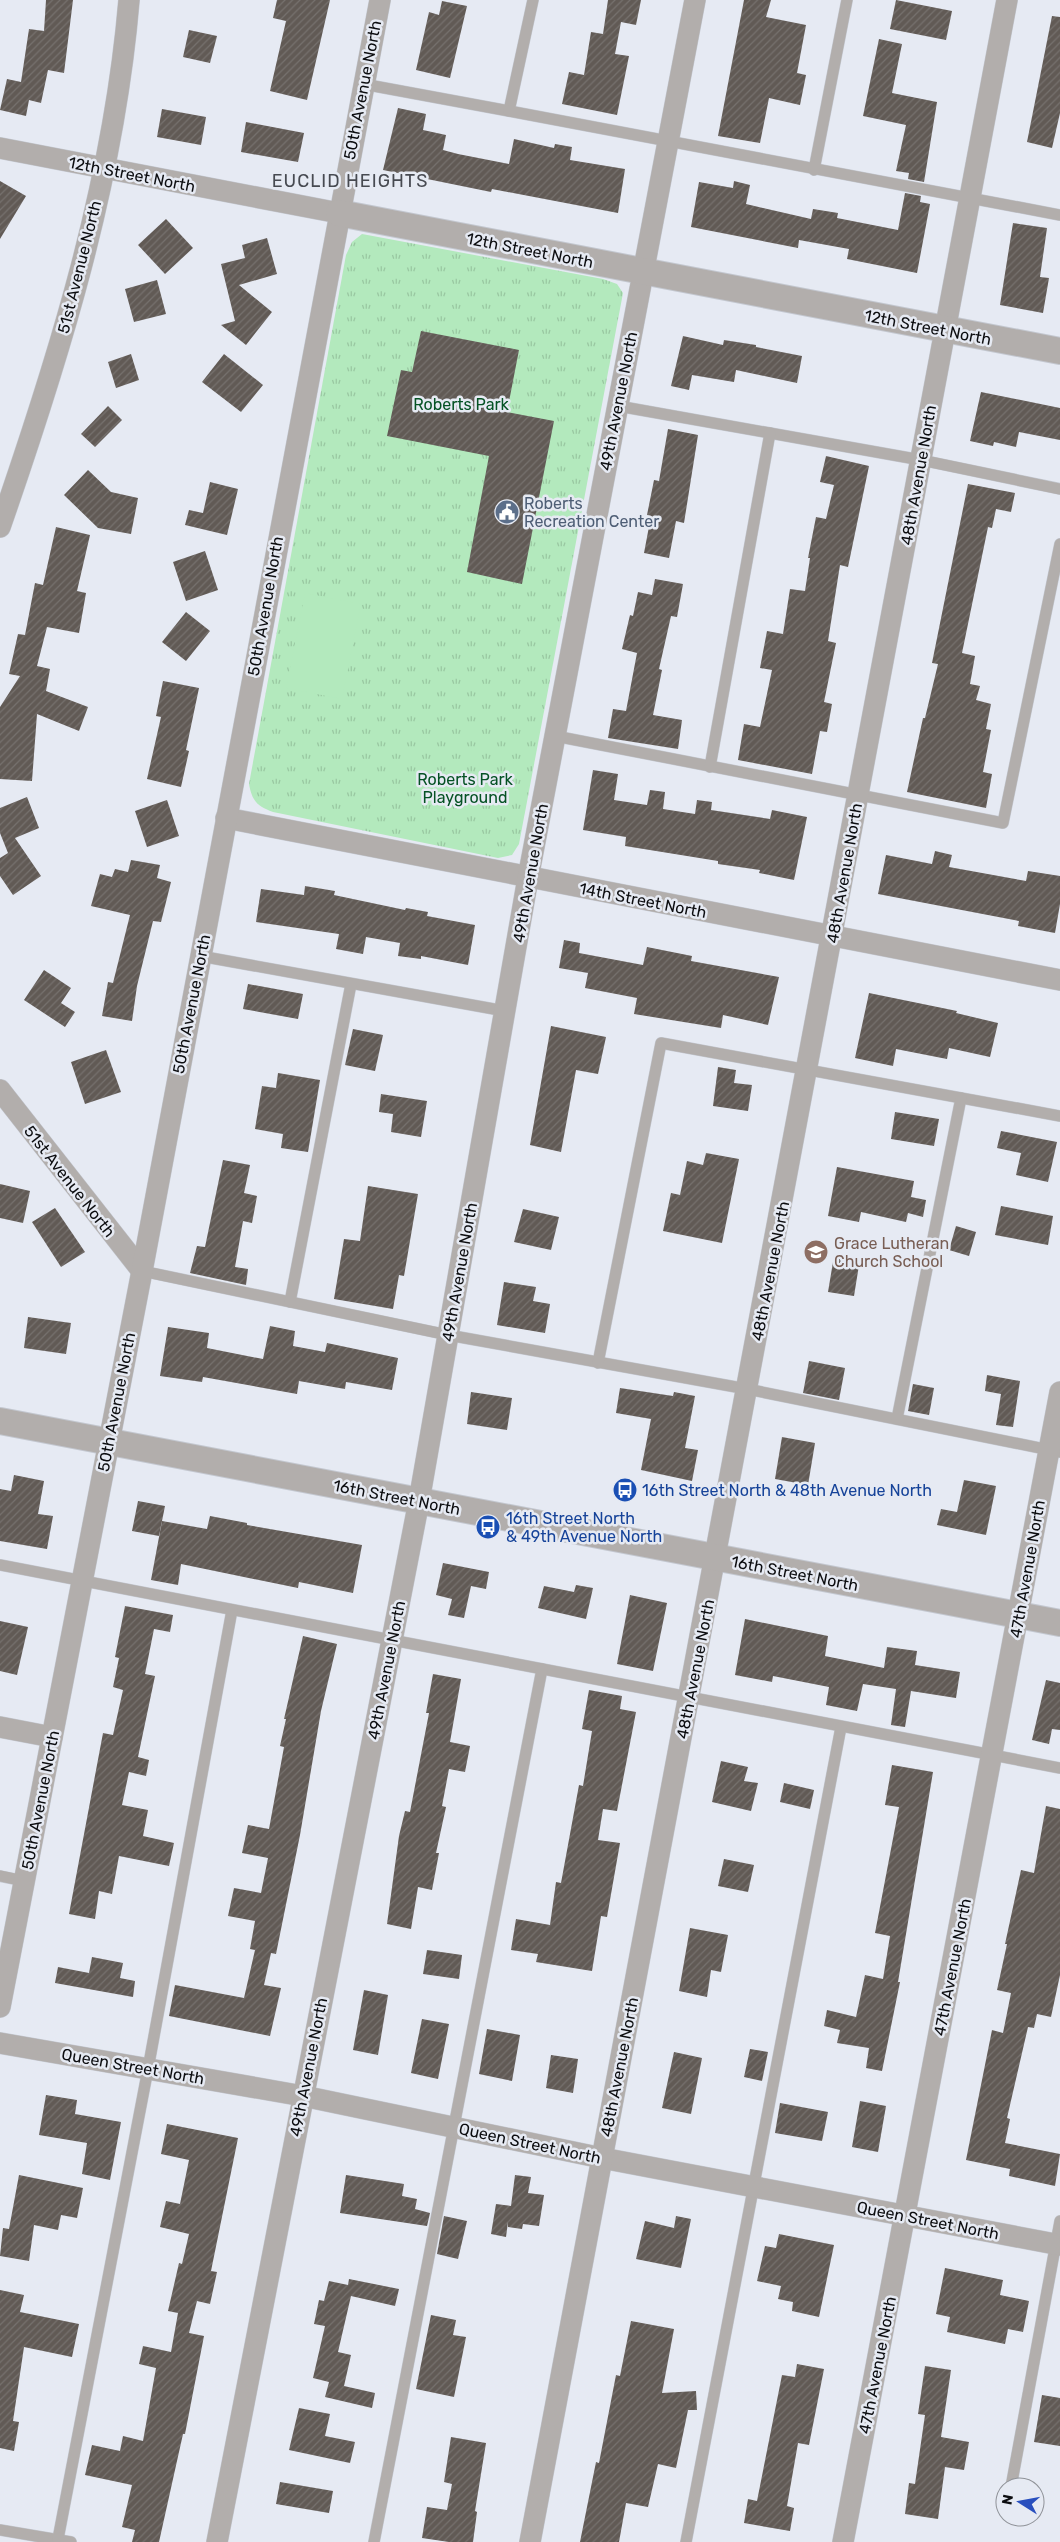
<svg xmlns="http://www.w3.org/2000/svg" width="1060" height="2542" viewBox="0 0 1060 2542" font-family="Rubik,sans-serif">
  <defs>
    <pattern id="park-tufts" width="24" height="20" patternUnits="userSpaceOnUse" patternTransform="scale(1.25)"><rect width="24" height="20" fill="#b3e9bd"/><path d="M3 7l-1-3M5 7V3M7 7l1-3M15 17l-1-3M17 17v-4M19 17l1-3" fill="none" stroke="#99c7a1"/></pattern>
    <pattern id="building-hatch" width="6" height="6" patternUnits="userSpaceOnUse" patternTransform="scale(1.25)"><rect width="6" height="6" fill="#615a55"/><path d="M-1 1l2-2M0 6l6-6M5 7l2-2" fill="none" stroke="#76716e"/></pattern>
  </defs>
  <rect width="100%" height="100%" fill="#e6eaf3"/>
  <!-- park -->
  <path fill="url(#park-tufts)" d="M362,234L603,279L617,284L623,293L519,844L512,855L498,858L273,812C257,806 252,801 249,784L346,255L352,242Z"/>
  <!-- garden -->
  <polygon fill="#b3e9bd" points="305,593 361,604 342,699 286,688"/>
  <!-- building -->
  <g fill="url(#building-hatch)">
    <polygon points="46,0 73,0 64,73 48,70 41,103 29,100 26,116 0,110 7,79 21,82 29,29 44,31"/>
    <polygon points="277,0 330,0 307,100 270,91 286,21 273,18"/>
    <polygon points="608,0 641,0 636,25 621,22 615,54 629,56 617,115 562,104 569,72 584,75 591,32 603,34"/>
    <polygon points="744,0 771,0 766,17 806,25 797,73 806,75 800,105 769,98 760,143 718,136"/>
    <polygon points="896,0 952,11 946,40 890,29"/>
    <polygon points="442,1 467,6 450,78 416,70 429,12 439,15"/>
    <polygon points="1052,16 1060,17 1060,113 1052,148 1027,142"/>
    <polygon points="189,30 217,36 210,63 183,57"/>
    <polygon points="879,39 902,44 892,93 937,102 924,182 908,179 909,173 896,171 906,125 863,116"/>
    <polygon points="398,108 426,114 423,130 446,135 443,150 458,154 509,164 514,139 554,148 555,144 572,147 570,160 625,169 618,213 492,189 491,192 383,170"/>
    <polygon points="162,109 206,117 201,145 157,137"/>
    <polygon points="246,122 304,133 298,162 241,152"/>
    <polygon points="0,181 26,196 0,239"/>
    <polygon points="734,181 750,185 746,204 811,219 813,209 838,213 837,218 898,230 905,193 921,196 920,202 930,204 917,273 847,259 849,249 799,240 798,248 691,227 699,182 733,188"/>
    <polygon points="166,219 193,248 165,274 138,245"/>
    <polygon points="1013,223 1047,228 1040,277 1049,278 1043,313 1000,305"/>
    <polygon points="267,238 277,274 239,285 272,312 246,345 221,325 235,321 221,264 245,258 242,245"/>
    <polygon points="157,280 166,314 134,322 125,289"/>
    <polygon points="421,331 519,350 507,412 554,421 522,584 467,572 489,456 387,436 401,370 412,372"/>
    <polygon points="683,336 723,345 724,340 756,345 756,347 802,356 797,383 736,370 734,382 692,375 689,390 671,386"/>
    <polygon points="131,354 139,380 116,388 108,362"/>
    <polygon points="224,354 263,385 241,412 202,382"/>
    <polygon points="981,392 1060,408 1060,440 1019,432 1016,447 994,442 993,446 970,441"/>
    <polygon points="108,406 122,420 95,447 81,434"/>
    <polygon points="668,429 698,435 684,523 676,521 669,558 644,553 651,516 647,515 654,480 659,481"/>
    <polygon points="826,456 869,466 848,567 840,565 828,641 836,643 824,702 832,704 827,732 820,731 812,774 738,760 744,724 760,727 772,670 760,668 767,631 783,634 790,589 805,591 810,558 808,558 816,517 826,519 834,485 820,482"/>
    <polygon points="88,470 111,492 138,498 131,534 98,528 64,495"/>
    <polygon points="210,482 238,489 227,535 185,525 189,510 203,513"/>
    <polygon points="968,484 1015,493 1011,512 996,509 992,528 988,527 962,653 975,656 970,684 980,686 976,700 991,704 986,729 991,730 983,772 992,774 986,808 907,792 923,718 925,718 938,664 932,663"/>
    <polygon points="56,527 90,535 77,591 86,593 79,633 47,627 37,666 50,669 46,691 88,707 79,731 37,714 32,781 0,779 0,707 20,676 9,674 18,634 25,635 35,583 43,585"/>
    <polygon points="205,551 218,590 186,601 173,562"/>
    <polygon points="655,579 683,584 677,617 671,616 659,669 662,670 653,715 682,720 678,749 608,738 613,709 626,711 637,653 622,649 630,615 633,616 638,592 652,595"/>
    <polygon points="186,612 210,631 186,661 162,642"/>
    <polygon points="163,681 199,688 186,750 189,751 181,787 147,779 161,717 156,716"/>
    <polygon points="593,770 618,774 614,800 647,805 650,790 665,792 663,809 695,814 697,800 712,802 711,810 770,819 772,810 807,817 794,880 759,873 760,870 718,864 718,861 625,846 626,837 583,830"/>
    <polygon points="27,797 39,828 15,838 41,876 13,895 0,876 0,858 8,853 0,833 0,808"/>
    <polygon points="167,800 179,836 147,847 135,811"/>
    <polygon points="935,851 952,855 949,867 1026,881 1028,871 1060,876 1060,904 1055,933 1018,926 1019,921 878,894 886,855 932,864"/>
    <polygon points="131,860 160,865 157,878 171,882 161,922 153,921 137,986 132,1021 102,1016 108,982 113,983 130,915 91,906 100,874 112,877 115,869 128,872"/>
    <polygon points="305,886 335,891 334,895 405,910 406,908 428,912 427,916 475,925 468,965 421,956 421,959 398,956 400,943 366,937 363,954 336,949 339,934 256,922 261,889 304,895"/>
    <polygon points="564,940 580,943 579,953 643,965 647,947 692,956 691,961 779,977 768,1025 723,1015 721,1028 634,1014 637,998 585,988 588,973 559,968"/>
    <polygon points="44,970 71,988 61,1003 75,1012 65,1027 24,1000"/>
    <polygon points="248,984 303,994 298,1019 243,1009"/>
    <polygon points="869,993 957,1011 956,1013 998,1023 990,1057 949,1048 947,1059 896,1049 893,1066 855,1058"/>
    <polygon points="551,1026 606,1037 598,1074 576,1070 561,1152 530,1145"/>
    <polygon points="353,1029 383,1035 375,1071 345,1065"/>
    <polygon points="106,1050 121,1092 85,1104 71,1062"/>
    <polygon points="718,1067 736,1070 734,1083 752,1085 748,1111 713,1106"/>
    <polygon points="278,1073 320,1080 308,1152 281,1148 283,1134 255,1129 262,1086 276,1088"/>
    <polygon points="381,1094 427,1101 421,1137 391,1132 393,1114 379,1112"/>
    <polygon points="895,1112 939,1119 934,1146 891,1139"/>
    <polygon points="1001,1131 1057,1142 1048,1182 1016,1175 1021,1153 997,1148"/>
    <polygon points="706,1153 739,1159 722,1243 663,1231 671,1193 680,1195 687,1161 703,1165"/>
    <polygon points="223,1160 250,1165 244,1193 257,1196 252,1223 243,1221 235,1267 248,1269 246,1285 190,1273 197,1246 205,1247"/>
    <polygon points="837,1167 914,1181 911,1197 926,1200 923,1217 908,1213 906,1222 861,1212 859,1222 828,1216"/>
    <polygon points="0,1184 30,1191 23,1223 0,1218"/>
    <polygon points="368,1186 418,1194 404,1276 399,1275 393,1309 334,1299 344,1239 360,1241"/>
    <polygon points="1001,1206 1053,1216 1048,1245 995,1235"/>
    <polygon points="55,1208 85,1252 61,1267 32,1222"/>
    <polygon points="523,1209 559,1217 551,1250 514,1242"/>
    <polygon points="956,1226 976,1232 969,1256 949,1250"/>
    <polygon points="834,1256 860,1259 854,1296 828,1292"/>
    <polygon points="504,1282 536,1287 533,1301 550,1304 545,1333 497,1325"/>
    <polygon points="28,1317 71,1323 66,1354 24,1348"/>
    <polygon points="270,1326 295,1331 293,1346 325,1352 327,1343 398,1358 392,1390 346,1382 345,1389 299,1381 297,1394 203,1377 202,1382 160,1376 168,1327 209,1333 207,1348 263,1359"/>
    <polygon points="809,1361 845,1368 839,1400 803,1393"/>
    <polygon points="987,1375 1020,1381 1013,1427 996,1425 1001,1394 985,1391"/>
    <polygon points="913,1384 934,1388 929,1415 908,1411"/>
    <polygon points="620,1388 673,1396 674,1392 695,1396 685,1448 698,1450 692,1481 641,1470 651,1419 616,1413"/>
    <polygon points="471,1392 512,1398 507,1430 467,1424"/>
    <polygon points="782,1437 815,1443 808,1485 775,1479"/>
    <polygon points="14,1475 44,1481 38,1514 53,1516 47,1549 0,1541 0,1489 11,1491"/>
    <polygon points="964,1480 996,1486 986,1535 937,1525 941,1509 957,1512"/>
    <polygon points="138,1501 165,1506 159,1536 132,1531"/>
    <polygon points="210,1516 247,1523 247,1525 362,1545 353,1593 299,1582 298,1588 181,1564 178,1585 151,1580 162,1521 207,1529"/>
    <polygon points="443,1563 489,1572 486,1589 471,1586 464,1618 448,1615 452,1599 436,1595"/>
    <polygon points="576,1585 593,1588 586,1619 538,1608 544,1586 574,1592"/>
    <polygon points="630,1595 667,1603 653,1671 617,1664"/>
    <polygon points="125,1606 173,1615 170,1632 154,1629 145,1674 155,1676 138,1757 149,1760 146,1776 129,1772 122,1805 148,1810 143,1836 174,1843 169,1866 119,1856 112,1894 99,1891 95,1919 69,1914 103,1733 113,1735 123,1690 113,1687 119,1658 115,1657"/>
    <polygon points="745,1619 828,1636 825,1656 884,1668 887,1647 917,1651 915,1665 960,1672 956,1698 911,1691 905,1727 891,1725 896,1689 863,1684 857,1711 826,1705 829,1687 773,1676 772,1682 735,1675"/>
    <polygon points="0,1621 28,1627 17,1675 0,1671"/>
    <polygon points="303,1636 337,1644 321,1711 300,1835 276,1954 271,1953 264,1985 281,1988 270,2036 169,2016 175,1985 244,1998 255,1950 250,1949 255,1921 228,1916 234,1888 261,1893 268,1858 242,1853 248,1825 269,1829 284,1747 280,1746 286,1719 284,1719"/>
    <polygon points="433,1674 461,1679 450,1742 470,1746 465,1772 449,1769 442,1806 446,1807 436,1853 439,1853 432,1890 418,1887 411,1929 387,1924 399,1836 405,1811 410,1812 429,1713 426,1713"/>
    <polygon points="1046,1680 1060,1683 1060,1730 1052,1729 1049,1744 1032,1740"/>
    <polygon points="589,1690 622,1696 620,1709 636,1712 617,1811 603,1809 598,1840 620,1843 607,1917 601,1916 592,1971 536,1962 538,1954 511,1950 516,1919 550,1925 556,1882 561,1883 579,1785 583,1786 592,1731 582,1729"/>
    <polygon points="721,1761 748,1767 744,1781 758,1783 751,1811 712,1802"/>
    <polygon points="892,1765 933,1772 898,1982 900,1982 882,2071 866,2068 869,2048 837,2043 840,2030 824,2026 827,2010 856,2017 865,1975 883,1979 890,1936 875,1933 899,1807 885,1805"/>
    <polygon points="784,1783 814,1790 810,1809 780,1802"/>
    <polygon points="1046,1806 1060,1809 1060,1975 1051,2017 1037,2014 1034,2028 1028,2027 1007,2118 1010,2119 1005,2143 1060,2154 1055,2186 1009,2176 1010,2169 966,2160 992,2030 1003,2033 1011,1993 997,1990 1007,1944 1005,1944 1021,1870 1034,1873"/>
    <polygon points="724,1859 754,1865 748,1892 718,1886"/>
    <polygon points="690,1928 728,1935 721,1972 711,1970 707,1997 679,1991"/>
    <polygon points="427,1950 462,1955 459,1979 423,1974"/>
    <polygon points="92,1957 123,1963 120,1978 135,1981 133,1997 55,1983 58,1967 89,1973"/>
    <polygon points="364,1990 388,1995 378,2055 353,2050"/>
    <polygon points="422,2019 449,2024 438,2079 411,2073"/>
    <polygon points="487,2029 520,2035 512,2081 479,2074"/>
    <polygon points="750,2049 768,2052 762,2081 744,2077"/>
    <polygon points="674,2052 702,2058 691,2114 662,2108"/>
    <polygon points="551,2055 578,2059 573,2093 546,2088"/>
    <polygon points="46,2095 77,2100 75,2114 121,2122 110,2180 82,2174 87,2143 39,2135"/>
    <polygon points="860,2101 886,2106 878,2152 852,2147"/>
    <polygon points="780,2103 828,2112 822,2141 775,2133"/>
    <polygon points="167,2124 238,2138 211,2271 217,2272 210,2304 197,2301 189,2333 204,2336 185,2434 183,2434 159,2542 132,2542 135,2530 122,2527 132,2485 85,2475 92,2445 120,2451 123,2436 143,2441 156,2368 139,2364 143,2346 171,2352 178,2313 168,2311 179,2263 182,2264 189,2234 160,2227 166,2201 180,2204 189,2160 161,2154"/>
    <polygon points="19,2175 83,2188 77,2218 61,2215 58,2230 34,2225 29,2261 0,2256 3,2228 9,2229"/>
    <polygon points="346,2175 404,2184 402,2196 417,2199 415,2209 430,2213 427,2226 340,2213"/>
    <polygon points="515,2175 531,2177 528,2193 544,2195 539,2226 523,2224 522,2229 508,2227 508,2222 506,2237 491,2234 496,2204 511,2206"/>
    <polygon points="444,2216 467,2221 458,2259 437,2254"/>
    <polygon points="676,2216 691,2219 681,2268 636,2259 645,2221 674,2228"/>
    <polygon points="779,2234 834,2245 819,2317 792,2311 793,2302 778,2299 781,2286 757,2281 765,2246 776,2248"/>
    <polygon points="945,2268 1003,2280 1000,2295 1029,2301 1023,2332 1008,2329 1005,2344 947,2332 950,2317 936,2314"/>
    <polygon points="349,2279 399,2289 395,2306 351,2296 338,2352 351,2355 344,2386 375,2393 372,2408 325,2397 329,2382 313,2378 325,2326 314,2324 319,2300 324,2301 329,2281 348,2285"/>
    <polygon points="0,2290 24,2295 20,2312 79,2324 72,2357 24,2347 13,2421 19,2422 14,2451 0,2448"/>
    <polygon points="431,2315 456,2320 453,2335 466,2337 454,2397 416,2389"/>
    <polygon points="631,2321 674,2329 662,2393 696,2391 697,2410 688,2410 676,2468 658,2464 648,2507 626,2503 619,2542 580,2542 596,2462 599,2463 616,2375 620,2376"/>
    <polygon points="797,2364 824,2369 809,2445 798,2443 787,2506 794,2508 790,2531 744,2523 748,2499 757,2501 782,2375 795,2377"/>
    <polygon points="925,2366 951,2370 941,2437 969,2442 964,2470 945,2467 938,2519 905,2514 909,2483 915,2484 925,2415 918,2414"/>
    <polygon points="1042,2395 1060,2398 1060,2446 1034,2442"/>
    <polygon points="299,2408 330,2414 325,2436 355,2442 350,2463 289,2450"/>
    <polygon points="451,2437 486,2443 475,2511 477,2512 473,2542 449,2542 422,2538 427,2507 447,2510 452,2484 444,2482"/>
    <polygon points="280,2482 333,2491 329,2513 276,2504"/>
  </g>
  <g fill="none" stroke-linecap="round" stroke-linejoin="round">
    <defs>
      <g id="service">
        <polyline points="363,84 509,111 533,0"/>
        <polyline points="509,111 1060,215"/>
        <polyline points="814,170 847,0"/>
        <polyline points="618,406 921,460 1060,489"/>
        <polyline points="555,736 1003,823 1060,544"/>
        <polyline points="710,767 770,433"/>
        <polyline points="200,956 505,1011"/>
        <polyline points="142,1271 448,1335 747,1389 1060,1452"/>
        <polyline points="290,1302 351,984"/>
        <polyline points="598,1363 661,1043 1060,1116"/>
        <polyline points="897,1419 961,1098"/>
        <polyline points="0,1565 1060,1768"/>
        <polyline points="0,1876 24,1881"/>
        <polyline points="1011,2487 1060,2221"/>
        <polyline points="0,2530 71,2542"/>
        <polyline points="58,2539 148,2069 232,1610"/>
        <polyline points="374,2542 542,1669"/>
        <polyline points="686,2542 841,1727"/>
      </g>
      <g id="minor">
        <polyline points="0,148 339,213"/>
        <path d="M0,527C59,357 114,181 129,0"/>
        <polyline points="226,818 1060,980"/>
        <polyline points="0,1090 142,1271"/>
        <polyline points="0,1727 52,1737"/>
        <polyline points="0,2007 142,1271 380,0"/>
        <polyline points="0,2043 303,2096 602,2158 1060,2245"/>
        <polyline points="217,2542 419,1501 528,878 695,0"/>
        <polyline points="530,2542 1007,0"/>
        <polyline points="843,2542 1060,1392"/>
      </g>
      <g id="tertiary">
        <polyline points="339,213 1060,351"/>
        <polyline points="0,1421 1060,1623"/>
      </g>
    </defs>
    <!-- service casing -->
    <use href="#service" stroke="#c3c7cf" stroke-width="12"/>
    <!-- minor casing -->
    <use href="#minor" stroke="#c3c7cf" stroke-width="22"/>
    <!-- tertiary casing -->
    <use href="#tertiary" stroke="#c3c7cf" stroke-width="28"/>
    <!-- service -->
    <use href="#service" stroke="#b2aeac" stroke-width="11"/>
    <!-- minor -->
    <use href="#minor" stroke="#b2aeac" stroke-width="21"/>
    <!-- tertiary -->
    <use href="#tertiary" stroke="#b2aeac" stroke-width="26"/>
  </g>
  <!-- icons -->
  <defs>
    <symbol id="civic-disc" viewBox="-11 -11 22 22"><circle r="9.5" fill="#5c6f8a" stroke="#e6eaf3"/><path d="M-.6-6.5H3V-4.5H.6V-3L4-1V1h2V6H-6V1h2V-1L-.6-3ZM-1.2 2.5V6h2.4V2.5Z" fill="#fff"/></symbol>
    <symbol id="school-disc" viewBox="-11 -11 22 22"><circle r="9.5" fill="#8d6e63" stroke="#e6eaf3"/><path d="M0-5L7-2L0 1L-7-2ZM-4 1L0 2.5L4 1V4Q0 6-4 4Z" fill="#fff"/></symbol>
    <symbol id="bus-disc" viewBox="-11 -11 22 22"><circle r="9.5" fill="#1a4fb4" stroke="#e6eaf3"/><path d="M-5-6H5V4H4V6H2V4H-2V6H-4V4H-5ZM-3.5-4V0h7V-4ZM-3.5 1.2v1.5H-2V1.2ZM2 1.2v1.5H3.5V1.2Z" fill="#fff"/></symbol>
  </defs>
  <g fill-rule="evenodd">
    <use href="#civic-disc" x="493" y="498" width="28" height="28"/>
    <use href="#school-disc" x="802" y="1238" width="28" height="28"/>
    <use href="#bus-disc" x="611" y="1476" width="28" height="28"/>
    <use href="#bus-disc" x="474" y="1513" width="28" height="28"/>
  </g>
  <g text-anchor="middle" stroke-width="5" stroke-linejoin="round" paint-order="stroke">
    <!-- street labels -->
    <g font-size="16" fill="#0c0d10" stroke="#e6eaf3">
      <text transform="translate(362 90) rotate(-79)" y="6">50th Avenue North</text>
      <text transform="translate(132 174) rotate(11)" y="6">12th Street North</text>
      <text transform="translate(530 250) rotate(11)" y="6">12th Street North</text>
      <text transform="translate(79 267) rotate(-76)" y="6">51st Avenue North</text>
      <text transform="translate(928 327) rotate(11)" y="6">12th Street North</text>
      <text transform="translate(618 401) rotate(-79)" y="6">49th Avenue North</text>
      <text transform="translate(918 475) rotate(-80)" y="6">48th Avenue North</text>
      <text transform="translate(265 606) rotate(-80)" y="6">50th Avenue North</text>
      <text transform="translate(530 873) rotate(-80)" y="6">49th Avenue North</text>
      <text transform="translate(844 873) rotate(-80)" y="6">48th Avenue North</text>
      <text transform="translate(643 900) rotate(11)" y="6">14th Street North</text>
      <text transform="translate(191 1004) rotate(-79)" y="6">50th Avenue North</text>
      <text transform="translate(70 1181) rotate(52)" y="6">51st Avenue North</text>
      <text transform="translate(770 1271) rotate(-79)" y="6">48th Avenue North</text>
      <text transform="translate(459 1272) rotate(-80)" y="6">49th Avenue North</text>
      <text transform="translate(116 1402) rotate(-79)" y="6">50th Avenue North</text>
      <text transform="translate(397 1497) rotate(11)" y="6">16th Street North</text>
      <text transform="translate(1027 1569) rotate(-80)" y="6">47th Avenue North</text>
      <text transform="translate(795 1573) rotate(11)" y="6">16th Street North</text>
      <text transform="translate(695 1669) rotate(-79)" y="6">48th Avenue North</text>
      <text transform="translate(386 1670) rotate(-79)" y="6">49th Avenue North</text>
      <text transform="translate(40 1800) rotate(-79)" y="6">50th Avenue North</text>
      <text transform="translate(952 1967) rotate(-79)" y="6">47th Avenue North</text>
      <text transform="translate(133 2066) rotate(10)" y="6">Queen Street North</text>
      <text transform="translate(308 2067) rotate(-79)" y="6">49th Avenue North</text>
      <text transform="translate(619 2067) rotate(-79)" y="6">48th Avenue North</text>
      <text transform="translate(530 2143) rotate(12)" y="6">Queen Street North</text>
      <text transform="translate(928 2220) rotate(11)" y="6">Queen Street North</text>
      <text transform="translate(877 2365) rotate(-79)" y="6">47th Avenue North</text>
    </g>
    <!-- park labels -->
    <g font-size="16" fill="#055224" stroke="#e6eaf3">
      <text x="461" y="410">Roberts Park</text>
      <text x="465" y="785">Roberts Park<tspan x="465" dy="18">Playground</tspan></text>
    </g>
    <!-- service labels -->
    <g font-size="16" fill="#4e5e75" stroke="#e6eaf3" text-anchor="start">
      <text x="524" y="509">Roberts<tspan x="524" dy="18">Recreation Center</tspan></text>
    </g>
    <!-- education labels -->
    <g font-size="16" fill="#785e54" stroke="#e6eaf3" text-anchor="start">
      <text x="834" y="1249">Grace Lutheran<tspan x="834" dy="18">Church School</tspan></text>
    </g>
    <!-- transit labels -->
    <g font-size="16" fill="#164399" stroke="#e6eaf3" text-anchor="start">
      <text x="642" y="1496">16th Street North &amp; 48th Avenue North</text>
      <text x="506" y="1524">16th Street North<tspan x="506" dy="18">&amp; 49th Avenue North</tspan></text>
    </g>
    <!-- neighbourhood labels -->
    <g font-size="18" letter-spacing="1" fill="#474a51" stroke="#e6eaf3">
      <text x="350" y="187">EUCLID HEIGHTS</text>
    </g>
  </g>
  <!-- north arrow -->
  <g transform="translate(1020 2502) rotate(281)"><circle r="24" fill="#e6eaf3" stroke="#8f9298"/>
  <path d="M0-4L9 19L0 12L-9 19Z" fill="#294fbe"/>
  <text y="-8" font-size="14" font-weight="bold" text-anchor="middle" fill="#0c0d10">N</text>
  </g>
</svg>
